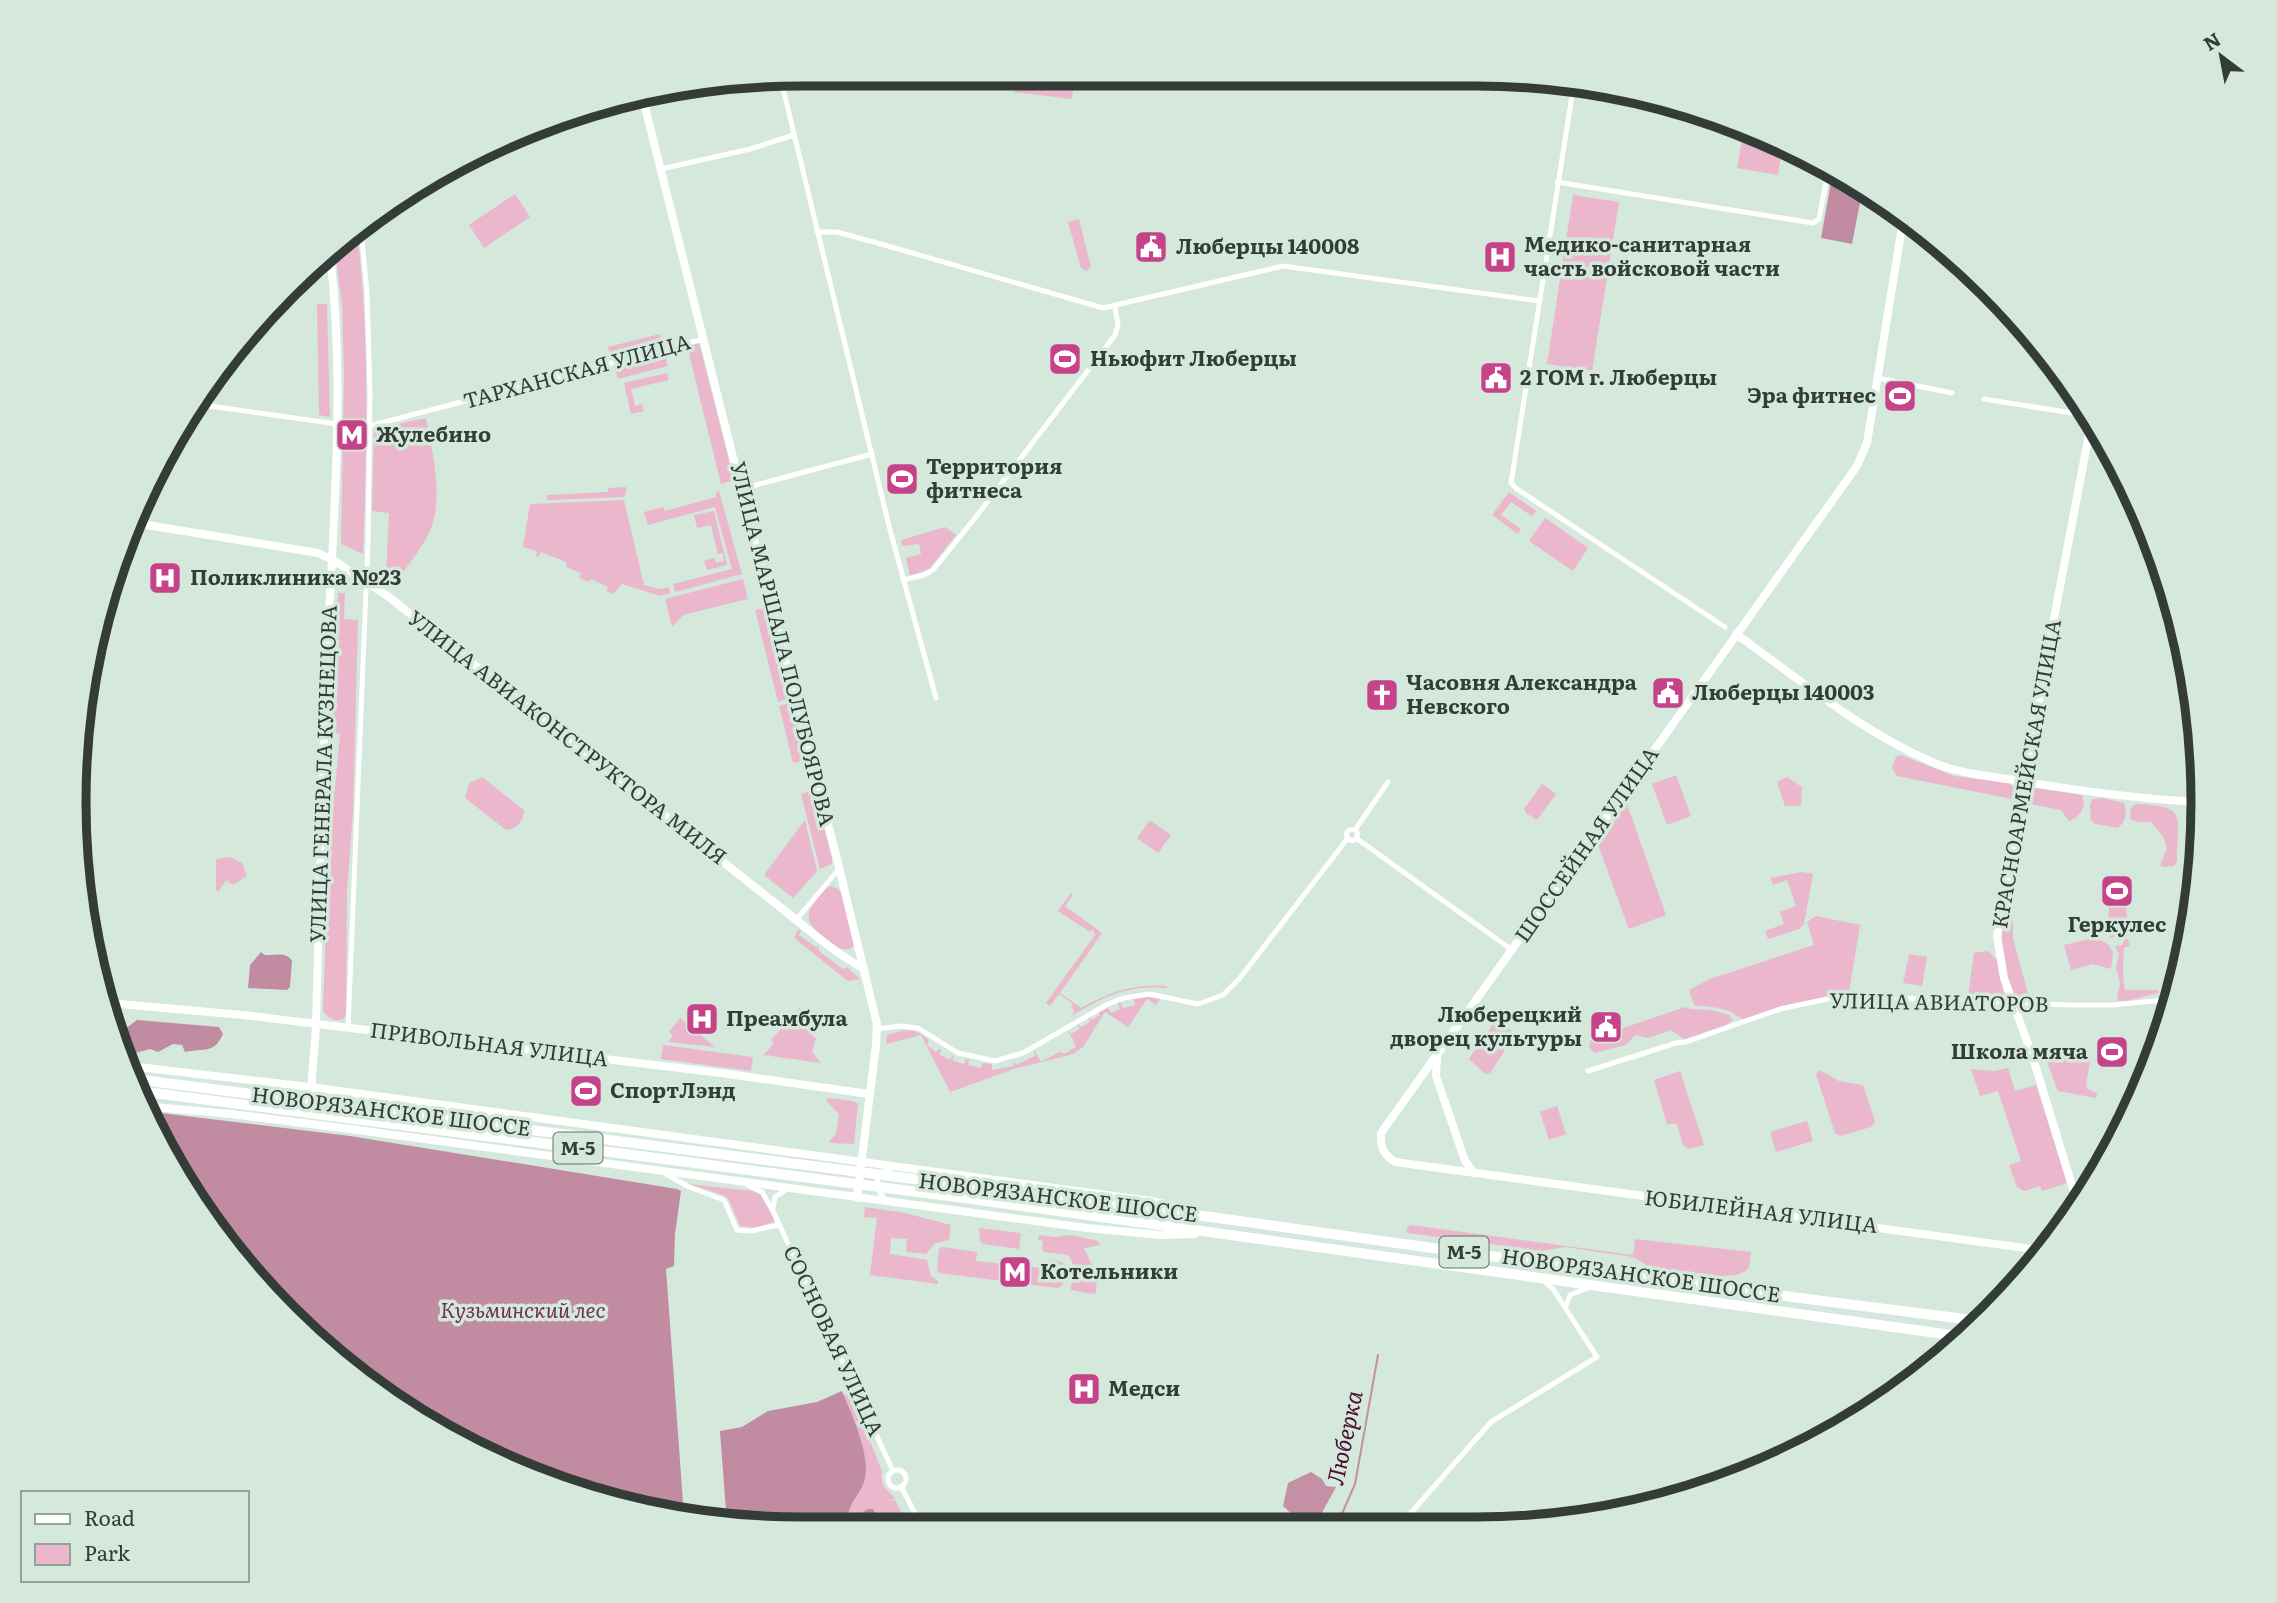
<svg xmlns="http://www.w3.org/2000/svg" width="2277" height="1603" viewBox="0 0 2277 1603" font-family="Literata,serif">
  <rect width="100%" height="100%" fill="#d4e8dc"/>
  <!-- green -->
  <g fill="#eab7cd">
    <polygon points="1016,74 1074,80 1072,99 1014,92"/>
    <polygon points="1743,135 1783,143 1778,175 1737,168"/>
    <polygon points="515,194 530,217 484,248 469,225"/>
    <polygon points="1573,195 1619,202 1592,371 1547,364"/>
    <polygon points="1079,219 1091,267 1086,271 1081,268 1068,222"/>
    <path d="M357,232C370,339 367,446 363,554L341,544L344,376L342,307L335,250Z"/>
    <polygon points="317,304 327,304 330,417 319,415"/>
    <polygon points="660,334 663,347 611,360 608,347"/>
    <polygon points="699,343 734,480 721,484 687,346"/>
    <polygon points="664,352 668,366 618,379 614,365"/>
    <polygon points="667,373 669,380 631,389 635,406 642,404 644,411 631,414 624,383"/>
    <path d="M426,418C432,452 446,504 427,537C418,553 406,568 395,583L386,577L389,513L372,511L374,429Z"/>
    <polygon points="626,487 626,494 623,497 547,500 547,495 608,492 608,488"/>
    <polygon points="719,491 742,574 675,592 673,584 732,569 715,507 648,525 644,512 663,507 665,511 716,497 716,492"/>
    <polygon points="1509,492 1536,511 1532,516 1511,502 1501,515 1521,529 1518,534 1492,515"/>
    <polygon points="624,500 644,585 660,589 669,587 670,593 661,596 622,584 613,594 606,591 608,587 591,579 589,582 579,578 581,573 566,567 566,562 541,552 538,557 536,556 537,551 523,547 530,504"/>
    <polygon points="714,511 727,565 707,570 704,561 715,558 716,563 724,561 723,553 718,554 711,525 697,528 694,515"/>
    <polygon points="1545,518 1588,548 1573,571 1529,541"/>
    <polygon points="945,527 956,535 929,569 910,576 906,558 921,554 919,544 902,546 901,540"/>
    <polygon points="743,579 748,599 683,615 672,627 665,599"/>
    <path d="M338,593H345L344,619L358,620L353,812L347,890L346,1015L343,1019C334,1022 329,1019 323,1011L328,863L340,734L333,732Z"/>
    <polygon points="766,608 764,613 769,632 772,631 773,633 770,635 775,659 779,657 790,698 778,702 755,610"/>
    <polygon points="791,702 806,760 793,763 779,706"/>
    <polygon points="1901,755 1954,776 2008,783 2019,790 2012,799 1897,776 1892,768 1896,757"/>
    <polygon points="1676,775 1691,816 1667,825 1652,784"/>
    <path d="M482,777L524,810C524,821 517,829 506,830L465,798L469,783Z"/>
    <polygon points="1787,777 1802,787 1801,806 1785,806 1777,782"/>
    <polygon points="1542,784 1556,794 1537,820 1526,813 1524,809"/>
    <path d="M2037,788L2082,795C2087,807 2080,817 2069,821L2061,810L2031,804L2026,800L2028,789Z"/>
    <polygon points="814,790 832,859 832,864 820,869 801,794"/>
    <path d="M2102,798L2124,803C2127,813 2126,821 2118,828L2095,824L2091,820L2090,804L2093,799Z"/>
    <polygon points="1627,804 1666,915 1629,929 1598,845"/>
    <path d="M2136,804C2189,806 2177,816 2177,862L2174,866L2163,867L2160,865L2167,848L2163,836L2151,822H2137L2130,819L2131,808Z"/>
    <polygon points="805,820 817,871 793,898 764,875"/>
    <polygon points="1150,820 1171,835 1158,853 1137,838"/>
    <polygon points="230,857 242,863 247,876 233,885 226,880 219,891 216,890 216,859"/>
    <polygon points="1802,872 1813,874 1804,924 1799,929 1768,939 1765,931 1784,924 1780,912 1796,906 1787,880 1773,885 1770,878"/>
    <path d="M831,886L838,889L842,894L855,945L850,949C839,951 834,945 825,938C812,927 801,918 815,902C820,895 824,889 831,886Z"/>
    <path d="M1071,893L1073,895L1065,906L1102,933L1060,993L1081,1008C1111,991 1133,984 1167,986L1166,988C1127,985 1105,996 1073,1015L1074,1010L1071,1007L1073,1004L1059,994L1050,1006L1046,1003L1095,935L1093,929L1090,932L1058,911Z"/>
    <polygon points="2113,905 2126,906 2127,921 2131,925 2131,930 2111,938 2108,934 2109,907"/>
    <polygon points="1816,916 1860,925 1848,998 1801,1003 1746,1021 1731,1012 1719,1008 1694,1005 1689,990 1710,979 1814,945 1807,922"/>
    <path d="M2008,916L2013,921V939L2030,1001C2026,1001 2022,1002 2019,1000C2003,989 1999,935 2004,918Z"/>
    <polygon points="798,930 801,930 799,935 817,948 818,944 819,951 843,969 847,967 860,979 848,981 794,938"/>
    <polygon points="2094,938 2107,943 2113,952 2111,969 2093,964 2071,970 2064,945"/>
    <path d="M2127,939L2130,945L2124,948C2123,962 2122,976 2125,990H2159L2158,993C2144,996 2134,1001 2119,1001L2117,998L2120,983L2116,968L2119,954L2115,946L2122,945L2125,940Z"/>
    <path d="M1988,951L1997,960L2004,995C1997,1002 1977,1002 1968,996L1974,953Z"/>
    <polygon points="1909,954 1927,957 1922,986 1903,983"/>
    <path d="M1147,997L1160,999L1156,1005L1147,999L1128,1027L1105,1012L1083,1047L1073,1054L1014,1069L950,1092L921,1035L886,1044L887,1035C904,1030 916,1026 929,1041L927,1045L936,1052L940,1048L941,1050L940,1055L950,1060L953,1055V1061L964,1064L966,1059L969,1060L968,1065L981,1068L983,1063L992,1064V1070L1014,1066L1013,1060L1016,1065L1035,1056L1034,1050L1041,1062L1059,1052L1064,1054L1076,1047L1068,1030L1071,1034L1080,1029L1077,1024L1082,1027L1090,1022L1088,1018L1092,1020L1100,1015L1099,1012L1108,1008L1111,1013L1120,1009L1118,1003L1120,1002L1123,1008L1135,1005L1134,999Z"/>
    <path d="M1685,1007C1693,1011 1701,1008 1710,1010C1717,1011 1723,1013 1729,1015L1733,1020L1726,1025L1684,1039L1671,1030L1648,1038L1635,1035L1626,1045L1595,1053L1589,1047L1591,1039Z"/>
    <polygon points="799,1008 821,1022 812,1036 816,1038 812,1052 821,1063 764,1055 774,1043 771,1040"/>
    <polygon points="680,1018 715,1047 668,1042 673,1035 669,1032"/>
    <polygon points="1496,1020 1513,1032 1514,1036 1490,1073 1485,1074 1469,1059"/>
    <polygon points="663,1045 753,1057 751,1071 661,1059"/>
    <polygon points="2046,1047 2088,1056 2090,1062 2086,1086 2089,1090 2097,1093 2096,1098 2058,1091 2043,1051"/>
    <polygon points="2008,1068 2015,1091 2036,1085 2067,1183 2042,1191 2040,1186 2024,1191 2017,1187 2009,1165 2021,1161 1998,1091 1980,1096 1971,1069 1995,1071"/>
    <polygon points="1820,1070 1839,1081 1863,1085 1875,1121 1871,1127 1840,1136 1835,1133 1816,1074"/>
    <polygon points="1680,1071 1704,1145 1689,1149 1683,1145 1677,1124 1667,1124 1654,1080"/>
    <polygon points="828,1098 853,1101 858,1104 854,1144 831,1143 829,1141 836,1134 839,1114 826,1101"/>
    <polygon points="1557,1106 1566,1134 1549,1140 1540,1112"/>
    <polygon points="1807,1121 1813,1141 1776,1152 1770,1132"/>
    <polygon points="689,1184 753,1191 761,1195 774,1219 773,1222 756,1228 740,1226 729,1200 723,1195"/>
    <polygon points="865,1207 905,1213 951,1225 949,1240 934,1244 926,1254 906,1252 907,1239 891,1238 890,1254 927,1260 931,1276 938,1281 938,1284 870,1275 877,1218 864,1217"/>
    <polygon points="1410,1225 1633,1255 1635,1239 1751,1252 1749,1267 1746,1271 1736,1275 1718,1276 1650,1267 1633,1257 1565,1247 1542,1251 1408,1233 1406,1229"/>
    <polygon points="979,1228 1021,1233 1019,1249 983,1244 980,1241"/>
    <polygon points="1039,1235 1055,1237 1070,1235 1098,1241 1100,1245 1084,1248 1097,1276 1096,1293 1092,1294 1071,1290 1072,1261 1068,1255 1044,1252 1042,1248 1043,1241 1038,1240"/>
    <polygon points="942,1247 977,1252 976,1261 1041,1268 1041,1271 1047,1272 1049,1260 1062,1262 1065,1265 1063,1285 1058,1288 939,1273 937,1269 939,1249"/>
    <path d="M850,1392L882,1471C880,1487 886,1488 895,1498L889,1502L895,1500L909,1527H888L867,1509L854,1519L848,1517C849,1504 858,1499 862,1487C872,1457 856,1423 844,1396Z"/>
  </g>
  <!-- forest -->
  <g fill="#c18ba2">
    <polygon points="1082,74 1220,74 1220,76 1161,80"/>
    <polygon points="1833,171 1842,173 1863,187 1852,244 1821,238"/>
    <path d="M261,952L265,955C275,956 286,951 292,961L290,987L287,990L248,988L250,965Z"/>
    <path d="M137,1020L219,1027L223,1034C214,1054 205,1048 185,1052L182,1045L173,1044L158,1052L150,1049L132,1054L125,1053L114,1021L120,1024L121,1032Z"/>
    <polygon points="144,1111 350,1136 677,1189 681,1191 675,1234 674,1266 666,1269 684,1516 613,1505 480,1455 359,1379 254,1282 149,1124"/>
    <path d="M842,1391C852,1415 872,1456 864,1482C860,1495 849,1503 848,1517L854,1519L867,1509H873L878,1518L888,1527L754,1528L727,1524L720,1431L742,1427L768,1411L817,1402Z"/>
  </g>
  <!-- water -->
  <polygon fill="#c58fa6" points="1311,1472 1322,1479 1326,1486 1336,1487 1319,1518 1310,1523 1295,1517 1283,1506 1288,1483"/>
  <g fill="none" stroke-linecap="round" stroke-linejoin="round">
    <!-- stream -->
    <g stroke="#c58fa6" stroke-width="2">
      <polyline points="1315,1521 1325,1525"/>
      <polyline points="1337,1525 1355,1484 1378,1355"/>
    </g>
    <!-- street -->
    <g stroke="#fff" stroke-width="5">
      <polyline points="780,76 890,530 936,698"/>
      <polyline points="1574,83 1511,483 1517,489 1725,627"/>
      <polyline points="661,169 750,149 794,135"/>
      <polyline points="1557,182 1813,223 1819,219 1829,166"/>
      <polyline points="817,232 837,232 881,244 1103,308 1283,266 1539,301"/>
      <polyline points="1878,378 1952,393"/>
      <polyline points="1984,399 2091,416"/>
      <polyline points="195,404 337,424"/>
      <polyline points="369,426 704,339"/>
      <polyline points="741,489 872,454"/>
      <polyline points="903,580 924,575 933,570 975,518 1115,335 1118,325 1115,307"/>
      <circle cx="1352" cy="835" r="5.5"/>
      <polyline points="1355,830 1388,782"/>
      <polyline points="1356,838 1512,950"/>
      <polyline points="796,920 839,869"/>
      <polyline points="348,1029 368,542 370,393 367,292 361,228"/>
      <polyline points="877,1029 900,1026 918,1028 958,1053 995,1061 1023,1053 1108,1004 1124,998 1149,994 1198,1004 1223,995 1239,979 1348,838"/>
      <polyline points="1588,1071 1676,1043 1686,1042 1780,1009 1832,998 1897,998 2072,1005 2113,1005 2175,999"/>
      <polyline points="666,1174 689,1187 724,1200 737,1230 751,1231 779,1225"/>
      <polyline points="746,1184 762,1192 773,1211 893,1471"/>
      <path d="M888,1201C878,1194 874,1184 880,1174L892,1167"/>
      <polyline points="773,1208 775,1197 787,1189"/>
      <polyline points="1566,1306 1570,1295 1588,1288"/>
      <circle cx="897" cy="1479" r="9"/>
      <polyline points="901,1486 922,1527"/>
      <polyline points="1401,1524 1491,1422 1597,1357 1553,1289 1544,1281"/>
    </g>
    <!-- secondary -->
    <g stroke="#fff" stroke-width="8">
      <polyline points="642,95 745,505 837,859 877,1024 876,1045 857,1198"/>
      <path d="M1904,214L1867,443L1857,466L1381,1133C1380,1147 1383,1154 1395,1162L2047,1251"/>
      <path d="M129,522L318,553L333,560L389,597L785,911C811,932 834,952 864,969"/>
      <path d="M1736,634C1799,679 1860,731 1932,762C1959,774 1991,776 2020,781C2080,791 2140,799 2200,802"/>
      <polyline points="108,1003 243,1015 721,1073 869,1094"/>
      <polyline points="1437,1058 1436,1076 1465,1161 1474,1173"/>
      <polyline points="129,1066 310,1087 1151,1201 1191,1210"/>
      <polyline points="143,1106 231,1114 358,1130 1087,1228 1160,1235 1195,1234"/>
      <path d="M310,1107C311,1079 315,1051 316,1022C320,894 322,765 328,636C334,509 345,382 330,255"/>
      <polyline points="2078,1205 2033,1058 2004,978 1997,936 2045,666 2092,418"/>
    </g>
    <!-- highway -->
    <g stroke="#fff" stroke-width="10">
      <polyline points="134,1079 1218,1218 1682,1283 1981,1321"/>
      <polyline points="138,1091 949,1196 1966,1337"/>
    </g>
  </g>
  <!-- icons -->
  <defs>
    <symbol id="civic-square" viewBox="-11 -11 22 22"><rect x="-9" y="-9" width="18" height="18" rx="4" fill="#c64389" stroke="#d4e8dc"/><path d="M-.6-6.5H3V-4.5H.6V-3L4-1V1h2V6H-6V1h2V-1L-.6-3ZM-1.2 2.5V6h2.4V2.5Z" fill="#fff"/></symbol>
    <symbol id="hospital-square" viewBox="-11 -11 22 22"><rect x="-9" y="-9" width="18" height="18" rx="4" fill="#c64389" stroke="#d4e8dc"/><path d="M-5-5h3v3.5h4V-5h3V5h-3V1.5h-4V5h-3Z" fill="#fff"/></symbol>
    <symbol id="stadium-square" viewBox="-11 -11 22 22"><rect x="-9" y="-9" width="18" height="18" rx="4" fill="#c64389" stroke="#d4e8dc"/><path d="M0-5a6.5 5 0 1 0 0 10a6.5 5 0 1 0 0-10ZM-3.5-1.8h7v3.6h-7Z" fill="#fff"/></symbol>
    <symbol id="metro-square" viewBox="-11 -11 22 22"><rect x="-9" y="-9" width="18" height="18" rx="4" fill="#c64389" stroke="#d4e8dc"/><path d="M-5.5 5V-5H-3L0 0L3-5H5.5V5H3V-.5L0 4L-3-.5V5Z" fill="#fff"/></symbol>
    <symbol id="church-square" viewBox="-11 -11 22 22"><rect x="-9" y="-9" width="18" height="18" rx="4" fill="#c64389" stroke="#d4e8dc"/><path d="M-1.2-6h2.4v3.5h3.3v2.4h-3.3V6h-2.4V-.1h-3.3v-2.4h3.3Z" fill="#fff"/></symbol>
  </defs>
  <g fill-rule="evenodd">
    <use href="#civic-square" x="1132" y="228" width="38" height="38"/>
    <use href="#hospital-square" x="1481" y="238" width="38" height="38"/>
    <use href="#stadium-square" x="1046" y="340" width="38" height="38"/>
    <use href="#civic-square" x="1477" y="359" width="38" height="38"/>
    <use href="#stadium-square" x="1881" y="377" width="38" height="38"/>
    <use href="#metro-square" x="333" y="416" width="38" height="38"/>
    <use href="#stadium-square" x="883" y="460" width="38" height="38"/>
    <use href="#hospital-square" x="146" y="559" width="38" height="38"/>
    <use href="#civic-square" x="1649" y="674" width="38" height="38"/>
    <use href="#church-square" x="1363" y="676" width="38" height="38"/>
    <use href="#stadium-square" x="2098" y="872" width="38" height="38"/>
    <use href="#hospital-square" x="683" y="1000" width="38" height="38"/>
    <use href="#civic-square" x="1587" y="1008" width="38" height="38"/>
    <use href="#stadium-square" x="2093" y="1033" width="38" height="38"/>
    <use href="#stadium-square" x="567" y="1072" width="38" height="38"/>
    <use href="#metro-square" x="996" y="1253" width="38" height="38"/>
    <use href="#hospital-square" x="1065" y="1370" width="38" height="38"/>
  </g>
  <g text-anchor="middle" stroke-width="7" stroke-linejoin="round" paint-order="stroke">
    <!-- shield labels -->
    <g fill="#d4e8dc" stroke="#647069" stroke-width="2">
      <rect x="553.5" y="1132.5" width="49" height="31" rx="5"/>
      <rect x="1439.5" y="1236.5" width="49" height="31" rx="5"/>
    </g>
    <g font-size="19" font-weight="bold" fill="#343c38">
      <text x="578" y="1155">М-5</text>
      <text x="1464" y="1259">М-5</text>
    </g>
    <!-- poi labels -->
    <g font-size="21" font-weight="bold" fill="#343c38" stroke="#d4e8dc" text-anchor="start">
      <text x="1524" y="252">Медико-санитарная<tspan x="1524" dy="24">часть войсковой части</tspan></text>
      <text x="1176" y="254">Люберцы 140008</text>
      <text x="1090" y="366">Ньюфит Люберцы</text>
      <text x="1520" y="385">2 ГОМ г. Люберцы</text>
      <text x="1876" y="403" text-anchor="end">Эра фитнес</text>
      <text x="376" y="442">Жулебино</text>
      <text x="926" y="474">Территория<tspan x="926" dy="24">фитнеса</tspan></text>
      <text x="190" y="585">Поликлиника №23</text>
      <text x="1406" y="690">Часовня Александра<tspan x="1406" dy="24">Невского</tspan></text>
      <text x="1692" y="700">Люберцы 140003</text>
      <text x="2117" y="932" text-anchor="middle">Геркулес</text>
      <text x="1582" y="1022" text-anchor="end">Люберецкий<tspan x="1582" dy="24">дворец культуры</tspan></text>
      <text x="726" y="1026">Преамбула</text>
      <text x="2088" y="1059" text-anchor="end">Школа мяча</text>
      <text x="610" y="1098">СпортЛэнд</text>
      <text x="1040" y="1279">Котельники</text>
      <text x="1108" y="1396">Медси</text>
    </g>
    <!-- street labels -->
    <g font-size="21" fill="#343c38" stroke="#d4e8dc">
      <text transform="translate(577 372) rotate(-15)" y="7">ТАРХАНСКАЯ УЛИЦА</text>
      <text transform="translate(782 644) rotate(76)" y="7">УЛИЦА МАРШАЛА ПОЛУБОЯРОВА</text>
      <text transform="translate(567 738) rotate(38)" y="7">УЛИЦА АВИАКОНСТРУКТОРА МИЛЯ</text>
      <text transform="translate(324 774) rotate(-88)" y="7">УЛИЦА ГЕНЕРАЛА КУЗНЕЦОВА</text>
      <text transform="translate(2027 774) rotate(-80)" y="7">КРАСНОАРМЕЙСКАЯ УЛИЦА</text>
      <text transform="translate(1587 845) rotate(-55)" y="7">ШОССЕЙНАЯ УЛИЦА</text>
      <text transform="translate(1939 1003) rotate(1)" y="7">УЛИЦА АВИАТОРОВ</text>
      <text transform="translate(489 1045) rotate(7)" y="7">ПРИВОЛЬНАЯ УЛИЦА</text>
      <text transform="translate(391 1112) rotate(7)" y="7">НОВОРЯЗАНСКОЕ ШОССЕ</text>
      <text transform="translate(1058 1198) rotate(7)" y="7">НОВОРЯЗАНСКОЕ ШОССЕ</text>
      <text transform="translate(1761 1212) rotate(7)" y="7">ЮБИЛЕЙНАЯ УЛИЦА</text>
      <text transform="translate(1641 1276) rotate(8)" y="7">НОВОРЯЗАНСКОЕ ШОССЕ</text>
      <text transform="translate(833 1341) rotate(65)" y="7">СОСНОВАЯ УЛИЦА</text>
    </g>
    <!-- park labels -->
    <g font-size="21" font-style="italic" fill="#733052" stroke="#d4e8dc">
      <text x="523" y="1318">Кузьминский лес</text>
    </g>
    <!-- water labels -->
    <g font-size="23" font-style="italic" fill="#4e0e32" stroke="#d4e8dc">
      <text transform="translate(1345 1438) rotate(-78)" y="8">Люберка</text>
    </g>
  </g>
  <!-- crop -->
  <path d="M0 0H2277V1603H0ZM801 86H1476A715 715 0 0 1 2191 801V802A715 715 0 0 1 1476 1517H801A715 715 0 0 1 86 802V801A715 715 0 0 1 801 86Z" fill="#d4e8dc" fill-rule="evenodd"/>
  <path fill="none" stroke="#343c38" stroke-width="9" d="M801 86H1476A715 715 0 0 1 2191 801V802A715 715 0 0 1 1476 1517H801A715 715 0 0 1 86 802V801A715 715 0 0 1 801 86Z"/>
  <!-- legend -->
  <rect x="21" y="1491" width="228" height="91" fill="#d4e8dc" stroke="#94a39a" stroke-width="2"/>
  <rect x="35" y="1514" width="35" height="10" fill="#ffffff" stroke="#94a39a" stroke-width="2"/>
  <text x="84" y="1526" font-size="21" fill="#343c38">Road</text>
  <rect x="35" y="1544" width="35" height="21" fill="#eab7cd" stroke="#94a39a" stroke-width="2"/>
  <text x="84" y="1561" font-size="21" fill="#343c38">Park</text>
  <!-- north arrow -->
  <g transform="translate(2221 56) rotate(328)" stroke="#d4e8dc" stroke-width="5" paint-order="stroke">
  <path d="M0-5L12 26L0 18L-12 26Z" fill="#343c38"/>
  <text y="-10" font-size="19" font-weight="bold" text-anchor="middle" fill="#343c38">N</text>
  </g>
</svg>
